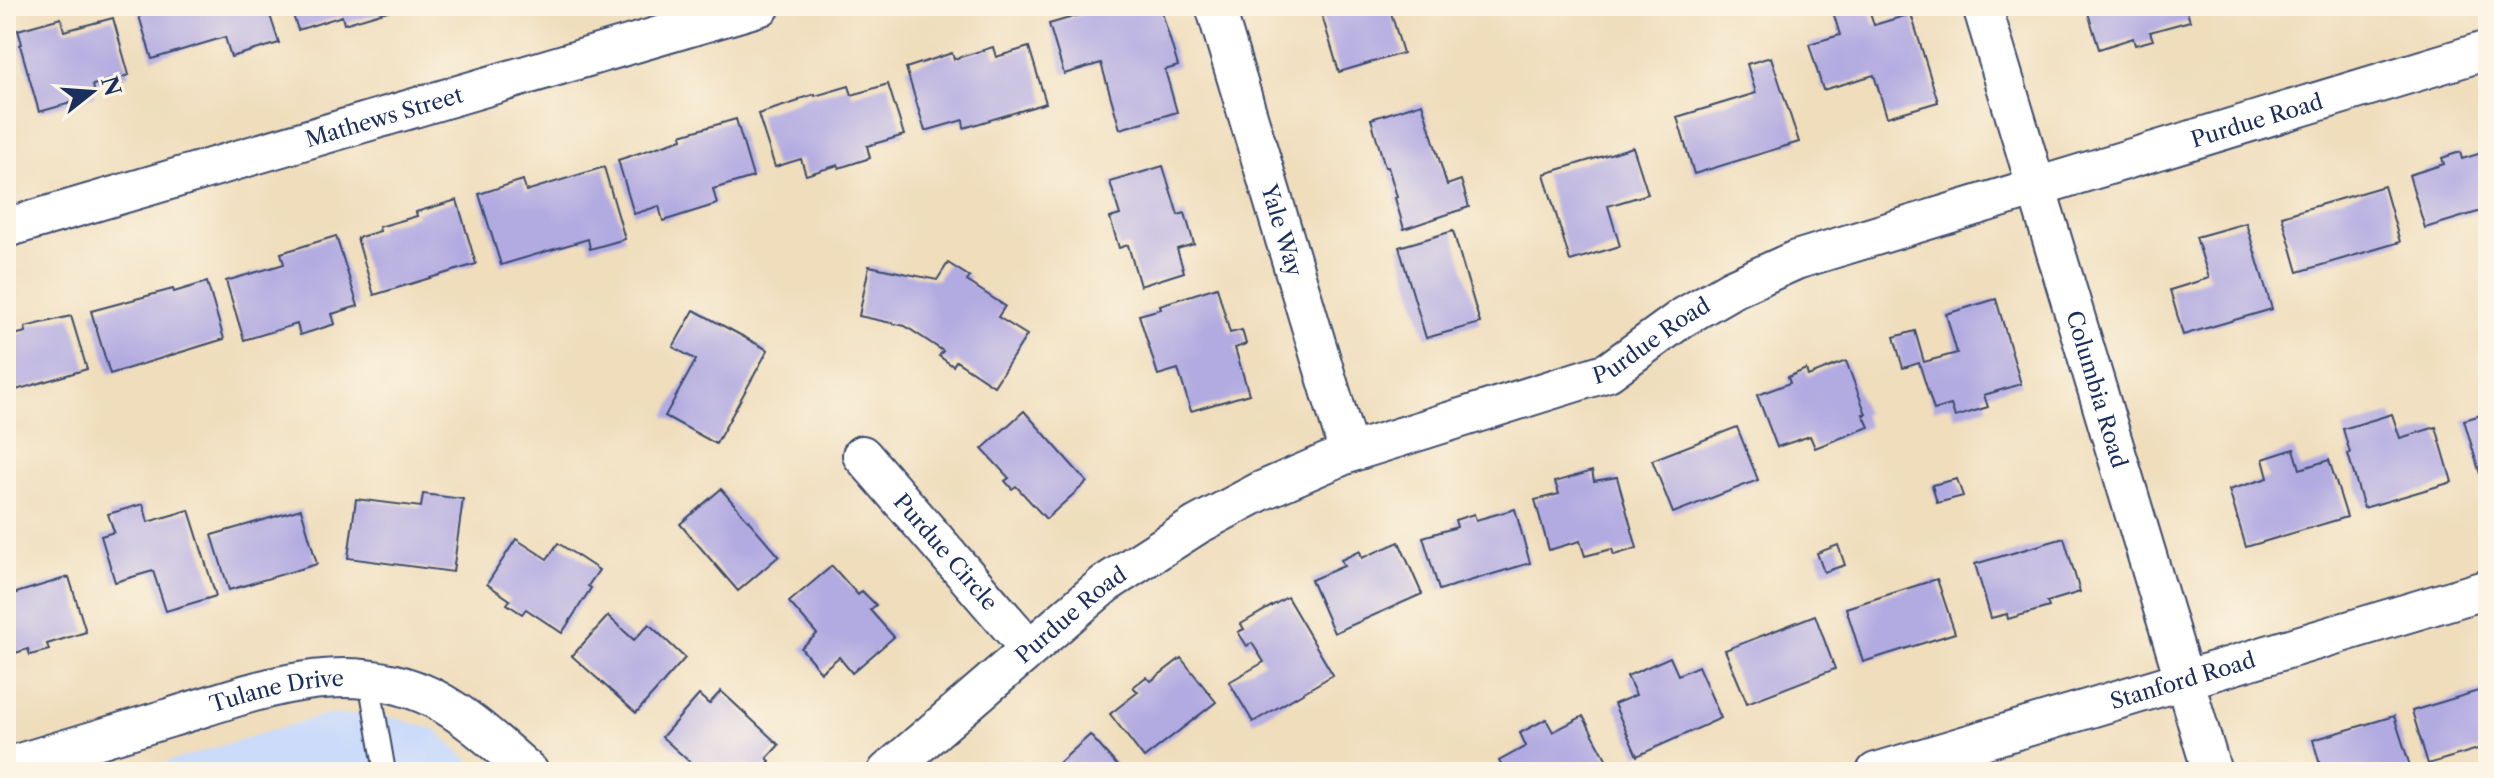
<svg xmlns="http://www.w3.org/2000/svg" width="2494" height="778" viewBox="0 0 2494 778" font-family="'Libre Caslon Text',serif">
  <rect width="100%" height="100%" fill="#fcf5e5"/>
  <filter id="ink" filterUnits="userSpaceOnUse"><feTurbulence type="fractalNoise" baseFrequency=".0125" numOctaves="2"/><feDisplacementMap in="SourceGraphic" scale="16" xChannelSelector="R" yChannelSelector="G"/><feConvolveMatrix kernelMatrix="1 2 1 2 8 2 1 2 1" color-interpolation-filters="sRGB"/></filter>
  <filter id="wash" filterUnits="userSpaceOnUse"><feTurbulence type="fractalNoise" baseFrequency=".006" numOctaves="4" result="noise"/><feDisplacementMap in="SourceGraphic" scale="32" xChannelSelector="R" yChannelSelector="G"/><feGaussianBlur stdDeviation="1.8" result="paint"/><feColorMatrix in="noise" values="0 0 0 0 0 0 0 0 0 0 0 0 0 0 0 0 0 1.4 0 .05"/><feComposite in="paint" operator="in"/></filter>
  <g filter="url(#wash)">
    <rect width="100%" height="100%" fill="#efddbb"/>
    <!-- built -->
    <polygon fill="#cbdbf9" points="379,714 434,729 482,772 135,772 323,715"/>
    <g id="blocks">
      <!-- building -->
      <g fill="#b2abe1">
        <polygon points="136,6 267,6 279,43 231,57 225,37 152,59"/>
        <polygon points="290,6 401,6 401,7 344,24 342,16 298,30"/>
        <polygon points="1111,6 1119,6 1120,9 1132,6 1160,6 1178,66 1165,70 1177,112 1120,129 1101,63 1064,74 1049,24"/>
        <polygon points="1324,6 1389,6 1403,53 1339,72 1320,9"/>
        <polygon points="1852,6 1868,6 1874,25 1911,14 1938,102 1887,117 1874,75 1823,90 1809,44 1840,35 1833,12"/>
        <polygon points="2086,6 2185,6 2190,21 2150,32 2153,40 2135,45 2133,38 2099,49"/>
        <polygon points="61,18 64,31 113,18 129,75 93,85 95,96 39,112 20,45 22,44 18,30"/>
        <polygon points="993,47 996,57 1029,47 1046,103 964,128 963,120 925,131 906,68 952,53 954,59"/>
        <polygon points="1771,57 1799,142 1694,174 1677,117 1756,93 1747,64"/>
        <polygon points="888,84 904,135 867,146 870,158 839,168 838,165 806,175 801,159 775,167 758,114 799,101 799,99 815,94 815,96 849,86 852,95"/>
        <polygon points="1422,103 1447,185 1461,180 1469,207 1404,229 1395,198 1397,197 1388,167 1385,167 1371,119"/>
        <polygon points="736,119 753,177 713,189 717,204 663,221 659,206 634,214 618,160 682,139 681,135"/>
        <polygon points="1633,147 1648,194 1608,206 1620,246 1570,261 1544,174"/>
        <polygon points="2488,151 2488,209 2425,228 2409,175 2444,164 2442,158 2460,152 2462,159"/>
        <polygon points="1163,166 1178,215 1185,213 1194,244 1177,249 1184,272 1140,286 1128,245 1119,248 1110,218 1120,215 1110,182"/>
        <polygon points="604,167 625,239 590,249 588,239 501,265 479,194 523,180 526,191"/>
        <polygon points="2384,186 2400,242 2298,272 2282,216"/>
        <polygon points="457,200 476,264 374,295 357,238 380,231 379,227 417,216 416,212"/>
        <polygon points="2246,223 2272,309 2183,335 2170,290 2209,278 2196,237"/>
        <polygon points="1453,231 1480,323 1426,338 1399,247"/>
        <polygon points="336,236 358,306 332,314 335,324 300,335 297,324 244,340 226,281 284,264 281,253"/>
        <polygon points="948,263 970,277 967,281 1005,306 998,317 1027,335 994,386 956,361 953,366 939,356 943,351 905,326 859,316 869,266 937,280"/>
        <polygon points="207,282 224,339 110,374 91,311 173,289 174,292"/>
        <polygon points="1217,287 1230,333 1242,330 1246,344 1235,348 1249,394 1191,411 1178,369 1158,375 1139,315 1161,309 1160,305"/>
        <polygon points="1996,299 2021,384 1984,395 1988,407 1955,417 1951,405 1934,410 1919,363 1903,368 1894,337 1915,331 1924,362 1957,353 1946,314"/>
        <polygon points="694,310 768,350 716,444 665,416 696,360 673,347"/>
        <polygon points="71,316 87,369 6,393 6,337 26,332 25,327"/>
        <polygon points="1846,361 1866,414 1863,414 1869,427 1815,448 1810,436 1777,447 1757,395 1790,383 1788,377 1806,369 1808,376"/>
        <polygon points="1024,411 1087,482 1046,519 1016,486 1012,489 1005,481 1009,478 982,449"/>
        <polygon points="2488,413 2488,471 2480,474 2464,420"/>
        <polygon points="2392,414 2400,438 2436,427 2452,482 2364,508 2348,454 2350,453 2343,429"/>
        <polygon points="1737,427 1758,480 1673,513 1652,460"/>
        <polygon points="2294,449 2300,469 2329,460 2347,517 2246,547 2229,490 2268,478 2263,459"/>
        <polygon points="1592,471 1594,481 1617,477 1637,548 1614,555 1612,549 1585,556 1580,541 1549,550 1535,500 1559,494 1555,482"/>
        <polygon points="1957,479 1963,496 1937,503 1932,485"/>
        <polygon points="721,489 779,556 738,591 680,524"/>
        <polygon points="423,494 463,499 453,572 348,558 356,499 421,507"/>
        <polygon points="143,504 148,522 189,510 216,596 166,611 153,571 115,582 101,536 114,532 108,514"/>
        <polygon points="301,509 317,564 229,590 212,535"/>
        <polygon points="1515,509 1530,563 1439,590 1423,537 1457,527 1455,520 1474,514 1476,520"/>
        <polygon points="2064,538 2080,592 2047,602 2049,607 2008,619 2007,614 1991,618 1975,564"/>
        <polygon points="516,539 547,559 558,543 599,570 588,586 591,588 562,633 526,609 522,614 507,604 510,600 487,584"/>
        <polygon points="1399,542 1422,594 1334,633 1311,580 1344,566 1341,560 1360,551 1362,558"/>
        <polygon points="1838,545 1845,565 1824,572 1817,553"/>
        <polygon points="832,566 858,595 862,591 876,605 870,610 894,637 852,673 839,657 821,672 801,648 817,634 789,602"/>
        <polygon points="69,577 86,632 47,644 49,650 30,655 28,649 6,656 6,596"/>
        <polygon points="1937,579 1955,633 1863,662 1846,608"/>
        <polygon points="1287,597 1333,675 1253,722 1229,682 1264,662 1252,643 1247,646 1238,632 1244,629 1241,624"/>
        <polygon points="1815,615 1835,669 1747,703 1725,650"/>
        <polygon points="608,616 634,640 649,624 685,658 636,713 572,656"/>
        <polygon points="1670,657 1678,675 1698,666 1721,718 1637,756 1614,704 1636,695 1627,676"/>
        <polygon points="1181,658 1216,702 1144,758 1110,714 1138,692 1133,687 1146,677 1151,681"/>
        <polygon points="2488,688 2488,746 2428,764 2412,711"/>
        <polygon points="721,691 779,745 767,758 770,761 760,772 691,772 687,769 692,764 662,737 699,695 709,704"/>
        <polygon points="1583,716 1610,766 1599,772 1505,772 1499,761 1526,746 1520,733 1546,719 1553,732"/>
        <polygon points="2394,716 2410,766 2408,767 2409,772 2322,772 2313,740"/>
        <polygon points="1090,735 1123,772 1049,772"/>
      </g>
    </g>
  </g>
  <g filter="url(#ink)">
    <use href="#blocks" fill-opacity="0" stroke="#3b496c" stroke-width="2"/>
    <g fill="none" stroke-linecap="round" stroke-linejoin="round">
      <defs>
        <polyline id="service" points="369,680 385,772"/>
        <g id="minor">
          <path id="s1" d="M1215,6L1349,453"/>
          <path id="s2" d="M1982,6L2212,772"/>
          <path id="s3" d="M6,228L761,6"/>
          <path id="s4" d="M862,455L1029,648"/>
          <path id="s5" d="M6,767C60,751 114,735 169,718C255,692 344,654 433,698C469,717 498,745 529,772"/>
          <path id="s6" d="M887,772L1105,584L1197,525L1261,491L1349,453L1608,372L1682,318L1732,289L1796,260L2488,50"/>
          <path id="s7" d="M1876,772L2488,589"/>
        </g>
      </defs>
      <!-- service casing -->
      <use href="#service" stroke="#3b496c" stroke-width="24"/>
      <!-- minor casing -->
      <use href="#minor" stroke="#3b496c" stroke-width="42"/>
      <!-- service -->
      <use href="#service" stroke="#fff" stroke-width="20"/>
      <!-- minor -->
      <use href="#minor" stroke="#fff" stroke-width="38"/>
    </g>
  </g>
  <g text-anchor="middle" stroke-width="6" stroke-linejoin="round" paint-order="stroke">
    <!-- street labels -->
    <g font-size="22" fill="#1b2f5e" stroke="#fcf5e5">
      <text dy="8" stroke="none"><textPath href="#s3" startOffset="394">Mathews Street</textPath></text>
      <text dy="8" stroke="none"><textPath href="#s6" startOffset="1538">Purdue Road</textPath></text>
      <text dy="8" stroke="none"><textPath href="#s1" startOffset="234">Yale Way</textPath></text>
      <text dy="8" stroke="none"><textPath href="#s6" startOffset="890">Purdue Road</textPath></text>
      <text dy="8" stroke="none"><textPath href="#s2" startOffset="400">Columbia Road</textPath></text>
      <text dy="8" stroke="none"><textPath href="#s4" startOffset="128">Purdue Circle</textPath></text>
      <text dy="8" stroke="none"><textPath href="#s6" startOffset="242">Purdue Road</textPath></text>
      <text dy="8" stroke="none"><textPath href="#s7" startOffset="320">Stanford Road</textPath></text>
      <text dy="8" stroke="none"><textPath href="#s5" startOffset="282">Tulane Drive</textPath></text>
    </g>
  </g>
  <!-- margin -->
  <rect width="2494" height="778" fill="none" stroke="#fcf5e5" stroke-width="32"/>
  <!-- north arrow -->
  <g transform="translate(92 92) rotate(73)" stroke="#fcf5e5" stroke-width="6" paint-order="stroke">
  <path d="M0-6L14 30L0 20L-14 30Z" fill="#1b2f5e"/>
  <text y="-12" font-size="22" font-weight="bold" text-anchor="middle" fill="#1b2f5e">N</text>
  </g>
</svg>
